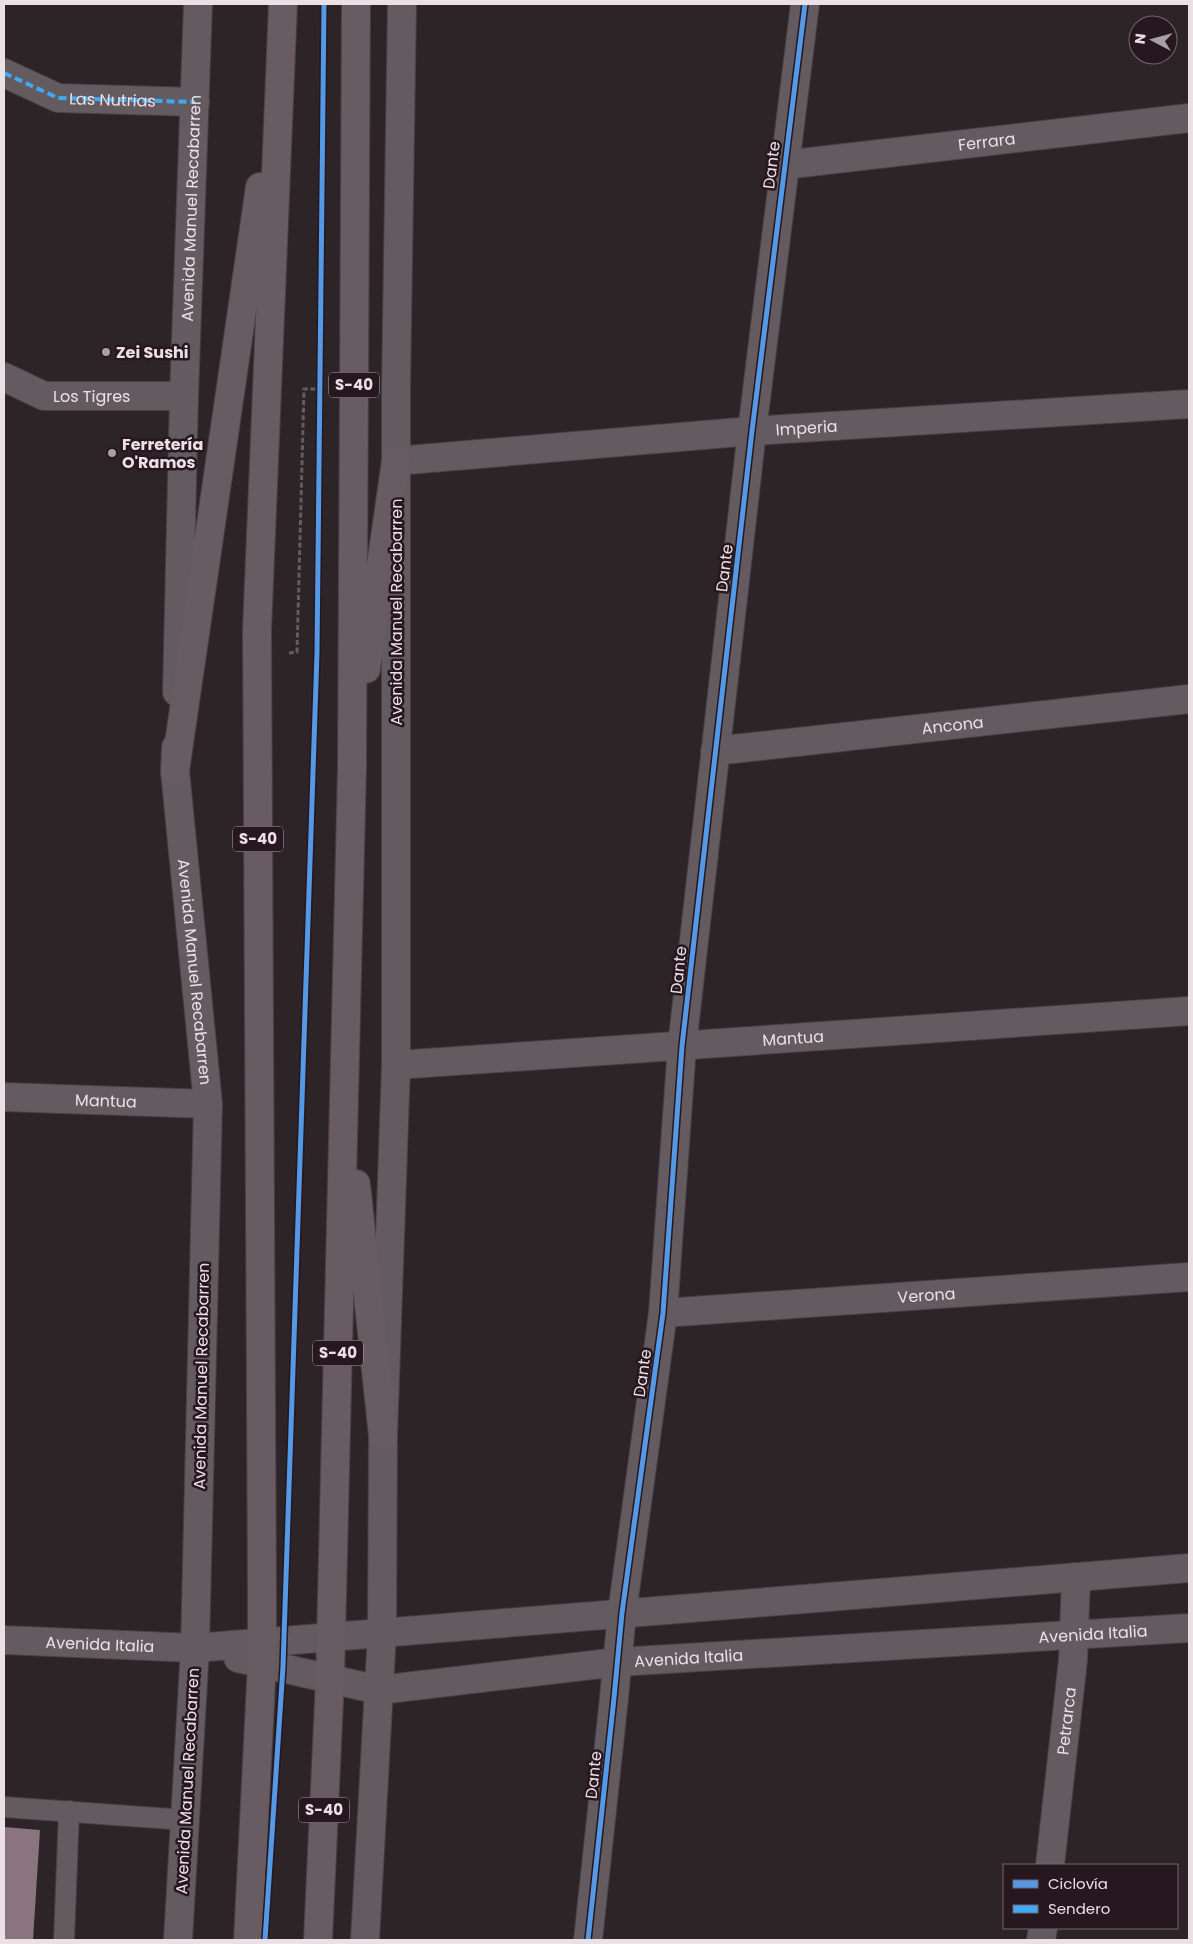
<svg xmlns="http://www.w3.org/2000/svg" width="1193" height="1944" viewBox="0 0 1193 1944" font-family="Poppins,sans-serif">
  <rect width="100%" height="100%" fill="#2d2428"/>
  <!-- building -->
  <polygon fill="#8a747f" points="4,1827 40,1830 33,1940 4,1940"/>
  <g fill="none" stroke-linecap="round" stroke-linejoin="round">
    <defs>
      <g id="lane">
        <polyline points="4,1807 185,1820"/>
        <polyline points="64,1940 69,1811"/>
      </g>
      <g id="street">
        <polyline points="4,73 58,98 195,102"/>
        <path id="s1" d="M784,165L1189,118"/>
        <path id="s2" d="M4,377L44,396H184"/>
        <path id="s3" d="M396,461L752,431L1189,404"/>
        <path id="s4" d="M177,692L184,396L198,4"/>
        <path id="s5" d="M176,747L175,771L208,1104L195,1648L178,1940"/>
        <path id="s6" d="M715,751L1189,699"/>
        <path id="s7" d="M396,1065L1189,1011"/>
        <path id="s8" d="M4,1097L208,1104"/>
        <path id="s9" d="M663,1313L1189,1277"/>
        <path id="s10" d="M1050,1865L1073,1660L1076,1577"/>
        <polyline points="365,1940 382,1633 383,1436 396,1065 396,388 402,4"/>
        <polyline points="588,1940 614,1698 622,1613 663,1313 682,1046 752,431 805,4"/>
        <polyline points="1041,1940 1043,1928"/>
      </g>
      <g id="secondary">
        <path id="s11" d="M4,1640L195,1648L1189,1568"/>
        <path id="s12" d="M238,1658L379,1690L618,1662L1189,1628"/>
      </g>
      <g id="primary">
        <polyline points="366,669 396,461"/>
        <polyline points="175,771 260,187"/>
        <polyline points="356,1184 383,1436"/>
        <polyline points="248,1940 262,1663 262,1595 257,630 283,4"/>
        <polyline points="318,1940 330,1679 352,767 356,4"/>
      </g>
    </defs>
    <!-- lane casing -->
    <use href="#lane" stroke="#484043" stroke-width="22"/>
    <!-- street casing -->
    <use href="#street" stroke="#484043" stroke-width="30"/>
    <!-- secondary casing -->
    <use href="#secondary" stroke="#484043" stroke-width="30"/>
    <!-- primary casing -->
    <use href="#primary" stroke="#484043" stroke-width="30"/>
    <!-- path -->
    <polyline stroke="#645c5f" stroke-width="3" stroke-dasharray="5 2.5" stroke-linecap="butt" points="289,653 297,652 304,389 321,389"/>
    <!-- lane -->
    <use href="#lane" stroke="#635b5f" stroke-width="20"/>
    <!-- street -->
    <use href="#street" stroke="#635b5f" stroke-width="28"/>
    <!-- secondary -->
    <use href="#secondary" stroke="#635b5f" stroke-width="28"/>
    <!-- primary -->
    <use href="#primary" stroke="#685b62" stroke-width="28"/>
    <!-- quiet -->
    <path stroke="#3fa9f5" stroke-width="4" stroke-dasharray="8 4" stroke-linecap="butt" id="s13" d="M4,73L58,98L195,102"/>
    <defs>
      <g id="cycleway">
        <polyline points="265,1940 283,1667 317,653 324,4"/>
        <polyline points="588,1940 614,1698 622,1613 663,1313 682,1046 752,431 805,4"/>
      </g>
    </defs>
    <!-- cycleway casing -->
    <use href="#cycleway" stroke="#27171f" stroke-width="8"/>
    <!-- cycleway -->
    <use href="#cycleway" stroke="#5399e6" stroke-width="5"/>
  </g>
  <!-- markers -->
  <g fill="#a99ea3" stroke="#27171f" stroke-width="2">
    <circle cx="106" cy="352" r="5"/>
    <circle cx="112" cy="453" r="5"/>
  </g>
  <g text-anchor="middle" stroke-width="5" stroke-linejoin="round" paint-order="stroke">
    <!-- shield labels -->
    <g fill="#27171f" stroke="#b1a4aa" stroke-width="1">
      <rect x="329" y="372.5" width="50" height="25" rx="4"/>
      <rect x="233" y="826.5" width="50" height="25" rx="4"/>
      <rect x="313" y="1340.5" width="50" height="25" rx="4"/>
      <rect x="299" y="1797.5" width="50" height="25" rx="4"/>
    </g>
    <g font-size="15" font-weight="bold" fill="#ece0e5">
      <text x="354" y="390">S-40</text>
      <text x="258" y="844">S-40</text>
      <text x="338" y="1358">S-40</text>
      <text x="324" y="1815">S-40</text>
    </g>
    <!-- street labels -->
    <g font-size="16" fill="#ece0e5" stroke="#27171f">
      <text dy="6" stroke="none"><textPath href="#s13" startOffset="114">Las Nutrias</textPath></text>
      <text dy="6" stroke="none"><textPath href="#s1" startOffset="204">Ferrara</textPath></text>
      <text transform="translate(771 165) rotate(-83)" y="6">Dante</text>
      <text dy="6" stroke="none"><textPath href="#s4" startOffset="484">Avenida Manuel Recabarren</textPath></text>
      <text dy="6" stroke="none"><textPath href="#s2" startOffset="92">Los Tigres</textPath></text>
      <text dy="6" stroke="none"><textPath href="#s3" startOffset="412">Imperia</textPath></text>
      <text transform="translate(724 568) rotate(-83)" y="6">Dante</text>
      <text transform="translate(396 612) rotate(-90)" y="6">Avenida Manuel Recabarren</text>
      <text dy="6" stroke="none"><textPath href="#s6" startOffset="239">Ancona</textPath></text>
      <text transform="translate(678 970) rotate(-84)" y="6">Dante</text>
      <text dy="6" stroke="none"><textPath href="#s5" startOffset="226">Avenida Manuel Recabarren</textPath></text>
      <text dy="6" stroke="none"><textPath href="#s7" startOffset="398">Mantua</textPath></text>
      <text dy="6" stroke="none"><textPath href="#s8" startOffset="102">Mantua</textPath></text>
      <text dy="6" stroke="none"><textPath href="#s9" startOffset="264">Verona</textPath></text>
      <text transform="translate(642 1373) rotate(-82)" y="6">Dante</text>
      <text transform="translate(201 1376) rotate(-89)" y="6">Avenida Manuel Recabarren</text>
      <text dy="6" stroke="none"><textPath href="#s12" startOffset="861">Avenida Italia</textPath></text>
      <text dy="6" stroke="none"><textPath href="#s11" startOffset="96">Avenida Italia</textPath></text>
      <text dy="6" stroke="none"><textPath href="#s12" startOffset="456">Avenida Italia</textPath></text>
      <text dy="6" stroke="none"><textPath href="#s10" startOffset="145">Petrarca</textPath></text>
      <text transform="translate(593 1775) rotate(-84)" y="6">Dante</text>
      <text transform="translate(187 1781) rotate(-87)" y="6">Avenida Manuel Recabarren</text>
    </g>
    <!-- poi labels -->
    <g font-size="16" font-weight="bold" fill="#ece0e5" stroke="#27171f" text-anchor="start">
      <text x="116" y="358">Zei Sushi</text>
      <text x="122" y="450">Ferretería<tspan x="122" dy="18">O'Ramos</tspan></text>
    </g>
  </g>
  <!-- border -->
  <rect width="1193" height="1944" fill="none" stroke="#ece0e5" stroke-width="10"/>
  <!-- legend -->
  <rect x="1003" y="1864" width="175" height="65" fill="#27171f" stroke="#76676e"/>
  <rect x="1013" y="1880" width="25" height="8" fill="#5399e6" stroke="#76676e"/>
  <text x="1048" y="1889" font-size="15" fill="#ece0e5">Ciclovía</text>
  <rect x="1013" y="1905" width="25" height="8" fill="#3fa9f5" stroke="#76676e"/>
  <text x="1048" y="1914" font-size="15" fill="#ece0e5">Sendero</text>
  <!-- north arrow -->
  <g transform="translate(1153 40) rotate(276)"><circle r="24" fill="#27171f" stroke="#76676e"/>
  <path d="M0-4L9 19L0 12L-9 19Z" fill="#a99ea3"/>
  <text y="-8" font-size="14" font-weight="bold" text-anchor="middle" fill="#ece0e5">N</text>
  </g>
</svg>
